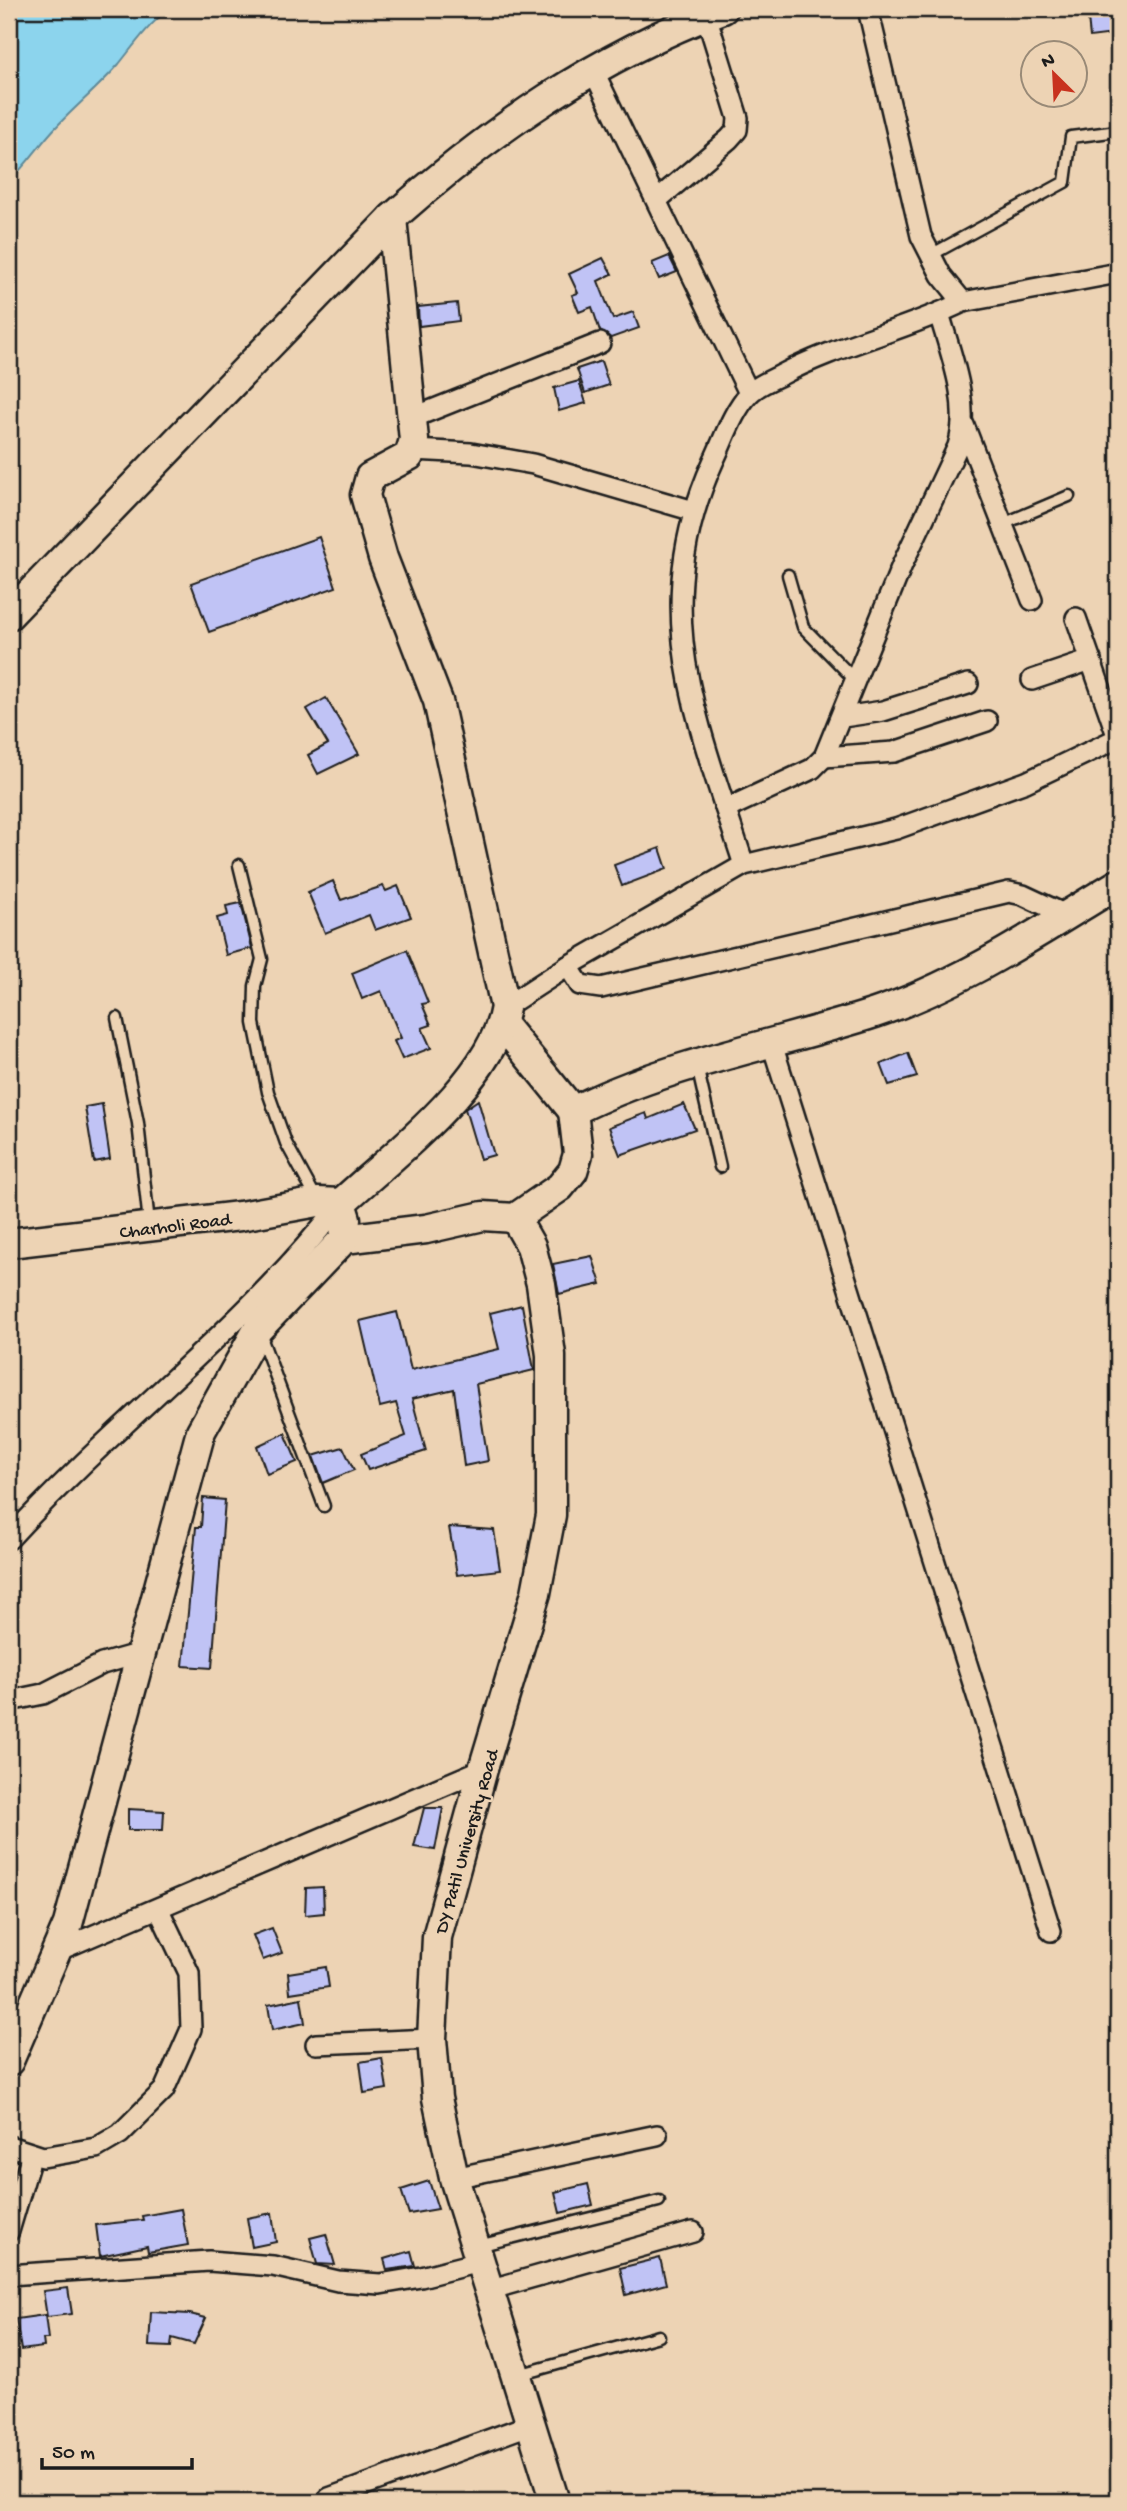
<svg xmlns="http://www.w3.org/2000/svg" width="1127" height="2511" viewBox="0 0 1127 2511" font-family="'Gochi Hand',sans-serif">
  <rect width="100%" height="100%" fill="#edd3b4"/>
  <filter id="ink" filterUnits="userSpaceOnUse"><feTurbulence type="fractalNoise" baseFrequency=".0143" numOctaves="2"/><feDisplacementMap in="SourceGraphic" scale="14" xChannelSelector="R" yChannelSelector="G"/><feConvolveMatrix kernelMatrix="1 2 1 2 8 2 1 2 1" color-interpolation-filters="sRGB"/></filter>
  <g filter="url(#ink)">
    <!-- water -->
    <path fill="#8cd4ed" stroke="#5f8a99" stroke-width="2" d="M22,9H169C148,25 135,44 119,64C100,86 78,104 58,125C40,143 28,164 9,181V18Z"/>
    <!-- building -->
    <g fill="#c0c3f5" stroke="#1c1c1c" stroke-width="2">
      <polygon points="1087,9 1111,9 1114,34 1090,37"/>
      <polygon points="669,256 677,272 659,279 652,263"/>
      <polygon points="603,258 612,274 598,281 613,319 633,312 639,328 611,338 600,331 592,307 579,312 572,295 578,293 569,274"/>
      <polygon points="457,303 459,321 419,326 418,307"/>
      <polygon points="601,361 609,385 585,393 577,369"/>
      <polygon points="579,381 586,403 559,411 554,388"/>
      <polygon points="319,537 336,587 209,632 191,583"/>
      <polygon points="326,698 359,754 318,774 308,755 328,744 307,709"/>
      <polygon points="660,848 667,869 622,886 614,865"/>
      <polygon points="333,881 341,900 383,886 386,891 398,886 411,917 375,930 369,915 325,933 308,892"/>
      <polygon points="241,903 252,948 226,955 217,918 228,915 226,906"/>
      <polygon points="407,950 428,1003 422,1004 431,1025 422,1028 431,1048 402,1059 394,1041 401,1038 381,991 362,999 352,973"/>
      <polygon points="908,1053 917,1077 889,1085 881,1064"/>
      <polygon points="478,1100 494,1155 480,1159 465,1109"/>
      <polygon points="102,1104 110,1159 94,1162 85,1107"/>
      <polygon points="684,1104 695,1129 620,1155 609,1127 646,1113 648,1119"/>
      <polygon points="592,1256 601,1284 559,1294 553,1264"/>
      <polygon points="522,1305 534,1370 476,1384 488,1461 464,1466 454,1389 412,1399 426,1451 368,1470 361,1454 406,1436 396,1403 380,1407 360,1321 397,1312 411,1370 499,1349 490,1313"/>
      <polygon points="285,1433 297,1462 267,1474 257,1446"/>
      <polygon points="343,1447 354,1470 323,1483 313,1456"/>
      <polygon points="203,1498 225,1500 212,1668 183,1666 196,1527 201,1527"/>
      <polygon points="449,1527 494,1530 500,1570 457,1575"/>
      <polygon points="424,1808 443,1808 435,1850 414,1847"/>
      <polygon points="128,1809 164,1811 163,1830 128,1830"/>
      <polygon points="323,1887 324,1913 305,1915 306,1888"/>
      <polygon points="272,1928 282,1953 263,1960 253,1935"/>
      <polygon points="326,1967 329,1987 290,1993 288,1973"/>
      <polygon points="301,1998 305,2023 272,2030 268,2005"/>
      <polygon points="382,2058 387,2089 364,2093 360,2062"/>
      <polygon points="429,2181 438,2209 409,2214 401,2190"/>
      <polygon points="588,2184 593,2205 560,2213 555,2192"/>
      <polygon points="181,2209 188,2245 148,2252 147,2246 100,2256 96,2225 143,2220 142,2216"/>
      <polygon points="272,2213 276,2242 252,2247 247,2218"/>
      <polygon points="326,2234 335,2265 317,2264 310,2238"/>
      <polygon points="411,2251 415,2266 387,2270 384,2259"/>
      <polygon points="660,2258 666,2284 626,2295 620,2268"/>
      <polygon points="68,2288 72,2314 47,2317 43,2291"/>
      <polygon points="151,2312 190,2314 206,2318 194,2344 172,2338 171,2347 149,2346"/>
      <polygon points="45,2315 48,2339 43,2339 44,2347 21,2350 16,2319"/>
    </g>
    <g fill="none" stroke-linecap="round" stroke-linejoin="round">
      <defs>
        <g id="lane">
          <polyline points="929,256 1065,182 1071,137 1118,131"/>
          <polyline points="1003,524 1069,496"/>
          <polyline points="788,575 803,627 856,681"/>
          <polyline points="239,865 262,959 255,986 254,1023 268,1092 286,1143 316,1198"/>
          <polyline points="117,1018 138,1123 149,1223"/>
          <polyline points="697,1066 720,1167"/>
          <polyline points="261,1337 324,1506"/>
          <polyline points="478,2246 659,2201"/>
          <polyline points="518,2375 659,2336"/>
        </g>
        <g id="street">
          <polyline points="868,9 921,236 941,275 963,302"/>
          <polyline points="593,70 749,393"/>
          <polyline points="657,200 729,139 737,130 738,118 706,15"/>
          <polyline points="412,418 600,343"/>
          <polyline points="964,425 1032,600"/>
          <polyline points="413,450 471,453 533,464 694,511"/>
          <polyline points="1076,618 1118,738"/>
          <polyline points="1032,680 1091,660"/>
          <polyline points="843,717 883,711 968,684"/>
          <polyline points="824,757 894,752 987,721"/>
          <path d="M726,809L812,769L824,757L902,565L958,446C971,403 951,356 939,313"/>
          <path d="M744,865C697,719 646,609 714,460C724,439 733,411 749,394C756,386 771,380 781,375C839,344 904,331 963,302L1118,273"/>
          <polyline points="568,966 580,985 601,988 1009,892 1023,895 1066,915"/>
          <polyline points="505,1007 568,966 744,865 896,829 1026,782 1118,738"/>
          <polyline points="772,1044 1051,1931"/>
          <path d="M9,1539C115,1423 244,1328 341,1203"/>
          <polyline points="9,1701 43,1694 102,1664 141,1653"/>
          <polyline points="57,1951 483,1769"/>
          <polyline points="316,2044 432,2039"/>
          <polyline points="9,2146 43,2157 96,2148 120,2134 164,2090 191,2029 189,1973 159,1910"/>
          <polyline points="454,2178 657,2135"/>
          <polyline points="9,2231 32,2154"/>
          <polyline points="9,2275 209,2261 273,2266 338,2281 380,2284 421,2277 479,2262"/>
          <polyline points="488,2290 693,2232"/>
          <polyline points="329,2498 529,2425"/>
        </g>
        <g id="secondary">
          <path d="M9,615L392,218C493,129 596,57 723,9"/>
          <path d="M503,1025L573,1111C665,1064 776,1045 875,1013C962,984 1040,931 1118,884"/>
          <path d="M341,1203C393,1155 494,1079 505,1007L438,701L383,558L365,495L370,477L409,456L414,440L392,218"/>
          <polyline points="515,1218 531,1246 541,1284 551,1355 551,1515 536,1593 483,1769 437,1937 432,2039 437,2098 454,2178 555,2502"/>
          <polyline points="344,1239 426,1229 483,1216 515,1218 560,1187 573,1171 578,1154 573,1111"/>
          <polyline points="9,1243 240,1216 318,1202 341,1203"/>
          <polyline points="9,2061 68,1924 201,1431 258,1329 344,1239 346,1219 341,1203"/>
        </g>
      </defs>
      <!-- lane casing -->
      <use href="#lane" stroke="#1c1c1c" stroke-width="15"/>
      <!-- street casing -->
      <use href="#street" stroke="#1c1c1c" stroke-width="24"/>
      <!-- secondary casing -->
      <use href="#secondary" stroke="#1c1c1c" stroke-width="33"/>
      <!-- lane -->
      <use href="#lane" stroke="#edd3b4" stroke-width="10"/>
      <!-- street -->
      <use href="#street" stroke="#edd3b4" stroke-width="19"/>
      <!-- secondary -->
      <use href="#secondary" stroke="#edd3b4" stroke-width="28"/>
    </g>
  </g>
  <g text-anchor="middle" stroke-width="5" stroke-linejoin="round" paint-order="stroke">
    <!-- street labels -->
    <g font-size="19" fill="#1c1c1c" stroke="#edd3b4">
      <text transform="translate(175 1224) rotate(-7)" y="7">Charholi Road</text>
      <text transform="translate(465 1841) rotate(-74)" y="7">DY Patil University Road</text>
    </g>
  </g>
  <!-- margin -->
  <rect width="1127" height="2511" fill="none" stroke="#edd3b4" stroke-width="35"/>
  <rect x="18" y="18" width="1092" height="2476" fill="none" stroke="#1c1c1c" stroke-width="2.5" filter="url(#ink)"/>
  <!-- north arrow -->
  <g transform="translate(1054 74) rotate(336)"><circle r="33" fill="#edd3b4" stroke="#998a77" stroke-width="2"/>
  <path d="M0-5L12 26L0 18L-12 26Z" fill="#c8321e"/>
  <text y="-10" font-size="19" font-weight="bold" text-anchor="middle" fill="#1c1c1c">N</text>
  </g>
  <!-- scale -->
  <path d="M42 2458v10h150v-10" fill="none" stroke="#1c1c1c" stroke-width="3.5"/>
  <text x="52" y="2458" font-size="21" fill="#1c1c1c" stroke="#edd3b4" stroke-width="5" paint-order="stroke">50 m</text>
</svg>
